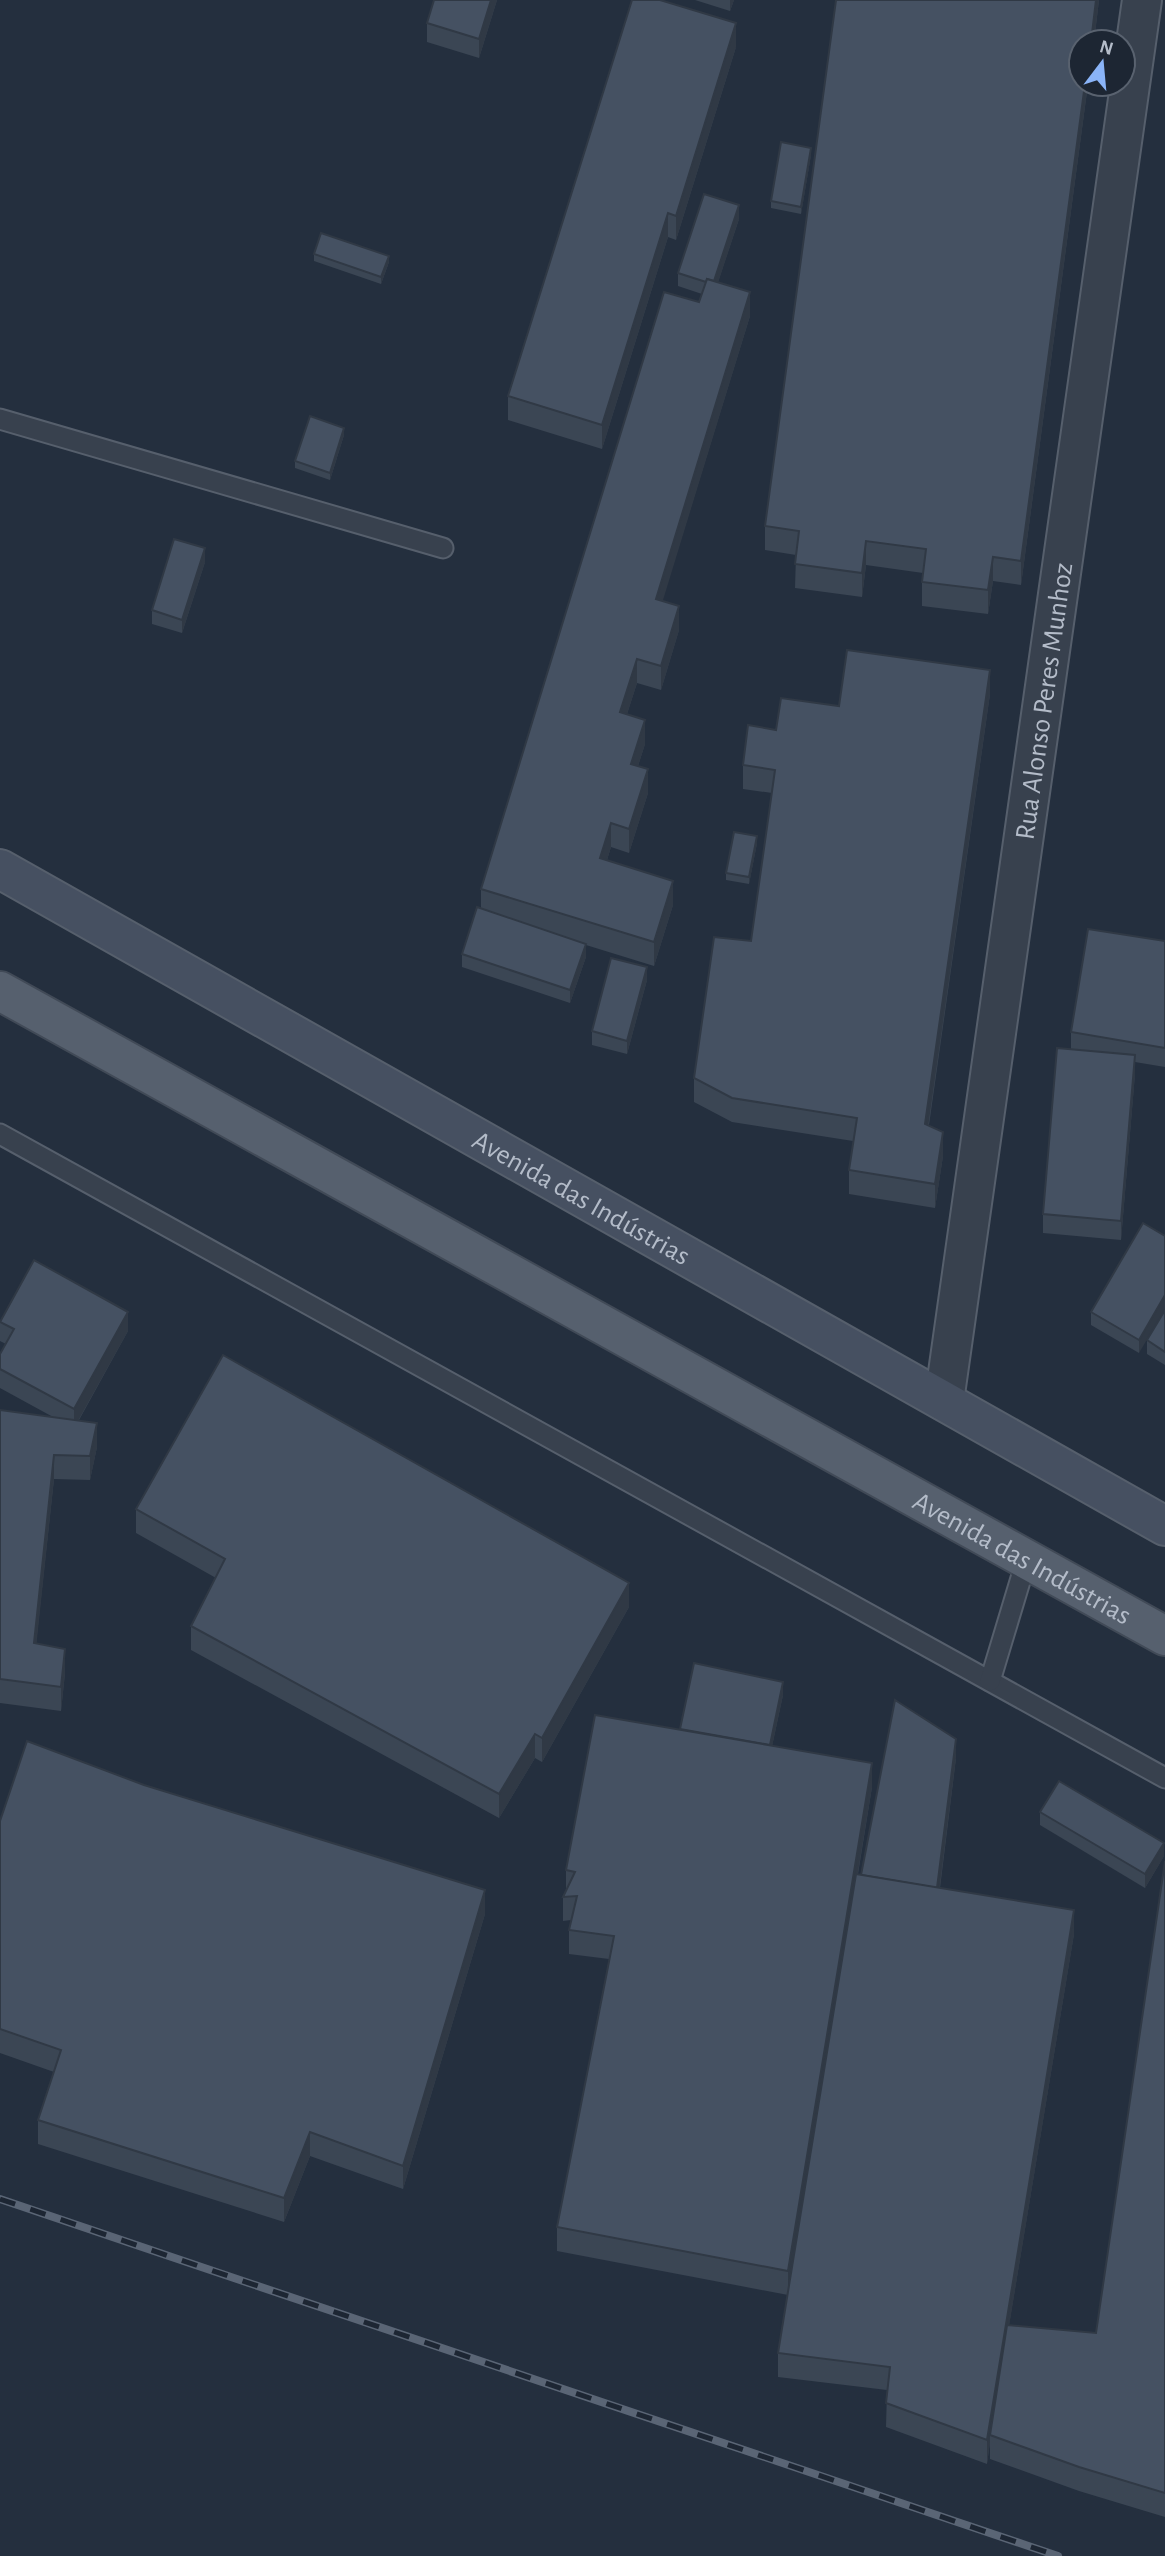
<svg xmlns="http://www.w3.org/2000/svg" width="1165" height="2556" viewBox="0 0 1165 2556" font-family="'Alegreya Sans',sans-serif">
  <rect width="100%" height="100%" fill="#242f3e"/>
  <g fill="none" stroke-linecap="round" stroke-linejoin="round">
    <defs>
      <g id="lane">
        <polyline points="0,419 443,548"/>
        <polyline points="0,1134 1165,1778"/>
        <polyline points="990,1681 1027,1558"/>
      </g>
      <g id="street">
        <path id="s1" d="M944,1401L1142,0"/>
      </g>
      <g id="secondary">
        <path id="s2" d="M0,869L1165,1526"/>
      </g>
      <g id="primary">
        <path id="s3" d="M0,991L1165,1636"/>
      </g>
    </defs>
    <!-- lane casing -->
    <use href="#lane" stroke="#565f6c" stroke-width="23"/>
    <!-- street casing -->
    <use href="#street" stroke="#565f6c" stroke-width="42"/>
    <!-- secondary casing -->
    <use href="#secondary" stroke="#565f6c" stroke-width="42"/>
    <!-- primary casing -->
    <use href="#primary" stroke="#414a57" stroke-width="42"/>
    <!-- lane -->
    <use href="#lane" stroke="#38414e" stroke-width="19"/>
    <!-- street -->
    <use href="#street" stroke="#38414e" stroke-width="38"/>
    <!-- secondary -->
    <use href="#secondary" stroke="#465061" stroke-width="38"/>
    <!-- primary -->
    <use href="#primary" stroke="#56606e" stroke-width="38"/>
    <defs>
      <polyline id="rail" points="0,2199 1058,2556"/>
    </defs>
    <!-- rail casing -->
    <use href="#rail" stroke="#5a6575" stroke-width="8"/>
    <!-- rail -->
    <use href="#rail" stroke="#1d2633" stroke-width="5" stroke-dasharray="16" stroke-linecap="butt"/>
  </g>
  <!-- wall -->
  <g fill="#3b4654">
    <polygon points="434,0 497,0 479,58 427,42 427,23"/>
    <polygon points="695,0 734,0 730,11"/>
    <polygon points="836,0 1099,0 1094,42 1081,84 1088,84 1021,585 993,581 988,614 922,606 922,582 923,573 866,565 862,597 795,588 796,555 765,550 765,526"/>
    <polygon points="736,47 676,240 668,237 602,449 508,420 508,396"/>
    <polygon points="811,155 801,214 771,208 771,201"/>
    <polygon points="739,219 718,282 750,316 662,601 679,630 661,690 637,683 627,714 645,744 638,766 648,793 629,853 611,847 607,860 673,905 654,966 586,945 586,957 570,1003 462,967 462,954 481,909 481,889 699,302 702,294 678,286 678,273"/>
    <polygon points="314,254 389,262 381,284 314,261"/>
    <polygon points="344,435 330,480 295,468 295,461"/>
    <polygon points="205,562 182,633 152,624 152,610"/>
    <polygon points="990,694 929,1125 943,1156 935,1208 849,1194 849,1170 853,1141 732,1122 694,1102 694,1078 751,941 772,793 743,789 743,765 776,730 839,706"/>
    <polygon points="757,843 749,884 726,880 726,873"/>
    <polygon points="1165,941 1165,1067 1135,1062 1135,1074 1121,1240 1043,1233 1043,1214 1071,1049 1071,1032"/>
    <polygon points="647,980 627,1054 592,1045 592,1031"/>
    <polygon points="1165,1236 1139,1353 1091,1325 1091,1312"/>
    <polygon points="1165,1310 1165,1365 1147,1354 1147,1340"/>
    <polygon points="0,1322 128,1331 79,1420 97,1447 90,1480 54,1479 36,1644 65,1673 61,1711 0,1703 0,1410 53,1417 0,1388 0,1354 6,1344 0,1341"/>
    <polygon points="136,1509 629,1607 542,1762 535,1758 499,1818 191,1650 191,1626 216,1578 136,1533"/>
    <polygon points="783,1695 772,1746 872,1787 858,1874 861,1875 956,1758 940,1888 1074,1934 1009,2325 1096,2333 1165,1861 1165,2517 1079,2491 990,2459 990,2442 987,2464 886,2427 887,2390 778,2377 778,2353 788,2295 557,2251 557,2227 609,1959 569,1954 569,1930 571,1920 563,1921 563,1897 566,1892 566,1870 680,1730"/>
    <polygon points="1040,1812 1164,1856 1145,1888 1040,1825"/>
    <polygon points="0,1821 485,1914 403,2189 310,2156 284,2222 38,2144 38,2120 54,2072 0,2053"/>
  </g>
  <!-- shaded-wall -->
  <g fill="#303945">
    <polygon points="491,0 497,0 479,58 479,39"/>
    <polygon points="730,0 734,0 730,11"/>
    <polygon points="1096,0 1099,0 1094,42 1091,42"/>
    <polygon points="736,23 736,47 676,240 676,216"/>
    <polygon points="1085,84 1088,84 1021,585 1021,561"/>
    <polygon points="811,148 811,155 801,214 801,207"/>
    <polygon points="739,205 739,219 713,298 713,285"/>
    <polygon points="668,213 668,237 602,449 602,425"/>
    <polygon points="389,256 389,262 381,284 381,277"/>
    <polygon points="750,292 750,316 656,623 656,599"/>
    <polygon points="344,428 344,435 330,480 330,473"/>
    <polygon points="866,541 866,565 862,597 862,573"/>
    <polygon points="205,548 205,562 182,633 182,620"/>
    <polygon points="993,557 993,581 988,614 988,590"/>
    <polygon points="679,606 679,630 661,690 661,666"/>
    <polygon points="637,659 637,683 620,736 620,712"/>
    <polygon points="990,670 990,694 925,1148 925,1124"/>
    <polygon points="645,720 645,744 631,788 631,764"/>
    <polygon points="648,769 648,793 629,853 629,829"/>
    <polygon points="611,823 611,847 600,882 600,858"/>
    <polygon points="757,836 757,843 749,884 749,877"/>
    <polygon points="673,881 673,905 654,966 654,942"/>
    <polygon points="586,944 586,957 570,1003 570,990"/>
    <polygon points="647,967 647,980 627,1054 627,1041"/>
    <polygon points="1135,1055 1135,1074 1121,1240 1121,1221"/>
    <polygon points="943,1132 943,1156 935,1208 935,1184"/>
    <polygon points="1165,1295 1165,1309 1139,1353 1139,1340"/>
    <polygon points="128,1312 128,1331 74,1428 74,1409"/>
    <polygon points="97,1423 97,1447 90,1480 90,1456"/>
    <polygon points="54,1455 54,1479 34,1667 34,1643"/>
    <polygon points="629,1583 629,1607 542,1762 542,1738"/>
    <polygon points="65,1649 65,1673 61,1711 61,1687"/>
    <polygon points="783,1682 783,1695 769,1761 769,1748"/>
    <polygon points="535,1734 535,1758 499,1818 499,1794"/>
    <polygon points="956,1739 956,1758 937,1908 937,1889"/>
    <polygon points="872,1763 872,1787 788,2295 788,2271"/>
    <polygon points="1164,1843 1164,1856 1145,1888 1145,1874"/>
    <polygon points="485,1890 485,1914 403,2189 403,2166"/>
    <polygon points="1074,1910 1074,1934 991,2435 990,2435 990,2442 987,2464 987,2440"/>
    <polygon points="310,2132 310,2156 284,2222 284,2198"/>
  </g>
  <!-- building -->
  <g fill="#455162" stroke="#303945" stroke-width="2">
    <polygon points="434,0 491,0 479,39 427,23"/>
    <polygon points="632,0 660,0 736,23 676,216 668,213 602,425 508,396"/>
    <polygon points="836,0 1096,0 1091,42 1081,42 1081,84 1085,84 1021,561 993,557 988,590 922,582 926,549 866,541 862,573 795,564 799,531 765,526"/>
    <polygon points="781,142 811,148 801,207 771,201"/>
    <polygon points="704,194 739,205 714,281 707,279 706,282 678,273"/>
    <polygon points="321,233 389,256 381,277 314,254"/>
    <polygon points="707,279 750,292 656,599 679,606 661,666 637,659 620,712 645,720 631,764 648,769 629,829 611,823 600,858 673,881 654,942 481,889 664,292 699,302"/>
    <polygon points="310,416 344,428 330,473 295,461"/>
    <polygon points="174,539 205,548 182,620 152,610"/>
    <polygon points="847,650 990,670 925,1124 943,1132 935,1184 849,1170 857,1118 732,1098 694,1078 714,937 751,941 775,770 743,765 748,725 776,730 781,698 839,706"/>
    <polygon points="734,832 757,836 749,877 726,873"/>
    <polygon points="477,907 586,944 570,990 462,954"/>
    <polygon points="1088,929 1165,941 1165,1048 1071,1032"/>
    <polygon points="611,958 647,967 627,1041 592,1031"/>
    <polygon points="1057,1048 1135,1055 1121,1221 1043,1214"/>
    <polygon points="1143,1223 1165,1236 1165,1295 1139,1340 1091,1312"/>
    <polygon points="34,1260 128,1312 74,1409 0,1369 0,1354 14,1329 0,1322"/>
    <polygon points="1165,1310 1165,1352 1147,1340"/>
    <polygon points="223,1355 629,1583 542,1738 535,1734 499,1794 191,1626 225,1559 136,1509"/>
    <polygon points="0,1410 97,1423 90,1456 54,1455 34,1643 65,1649 61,1687 0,1679"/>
    <polygon points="694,1663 783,1682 770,1745 680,1729"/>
    <polygon points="895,1700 956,1739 937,1888 861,1875"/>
    <polygon points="595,1715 872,1763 788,2271 557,2227 614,1936 569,1930 577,1896 563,1897 575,1872 566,1870"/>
    <polygon points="27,1741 144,1785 485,1890 403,2166 310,2132 284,2198 38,2120 61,2050 0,2029 0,1821"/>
    <polygon points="1059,1781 1164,1843 1145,1874 1040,1812"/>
    <polygon points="1165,1861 1165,2493 1079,2467 990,2435 1007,2325 1096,2333"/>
    <polygon points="856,1874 1074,1910 987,2440 886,2403 890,2367 778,2353"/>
  </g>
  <g text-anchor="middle" stroke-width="6" stroke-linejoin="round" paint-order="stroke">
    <!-- street labels -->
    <g font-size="28" fill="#b4bcc9" stroke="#1d2633">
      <text dy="10" stroke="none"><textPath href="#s1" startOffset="707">Rua Alonso Peres Munhoz</textPath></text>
      <text dy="10" stroke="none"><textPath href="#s2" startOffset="668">Avenida das Indústrias</textPath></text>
      <text dy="10" stroke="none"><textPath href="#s3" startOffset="1169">Avenida das Indústrias</textPath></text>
    </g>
  </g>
  <!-- north arrow -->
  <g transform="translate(1102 63) rotate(16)"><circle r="33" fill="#1d2633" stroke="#59626f" stroke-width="2"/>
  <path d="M0-5L12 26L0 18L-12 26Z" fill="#8ab4f8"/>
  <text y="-10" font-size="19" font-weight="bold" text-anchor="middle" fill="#b4bcc9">N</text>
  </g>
</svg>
